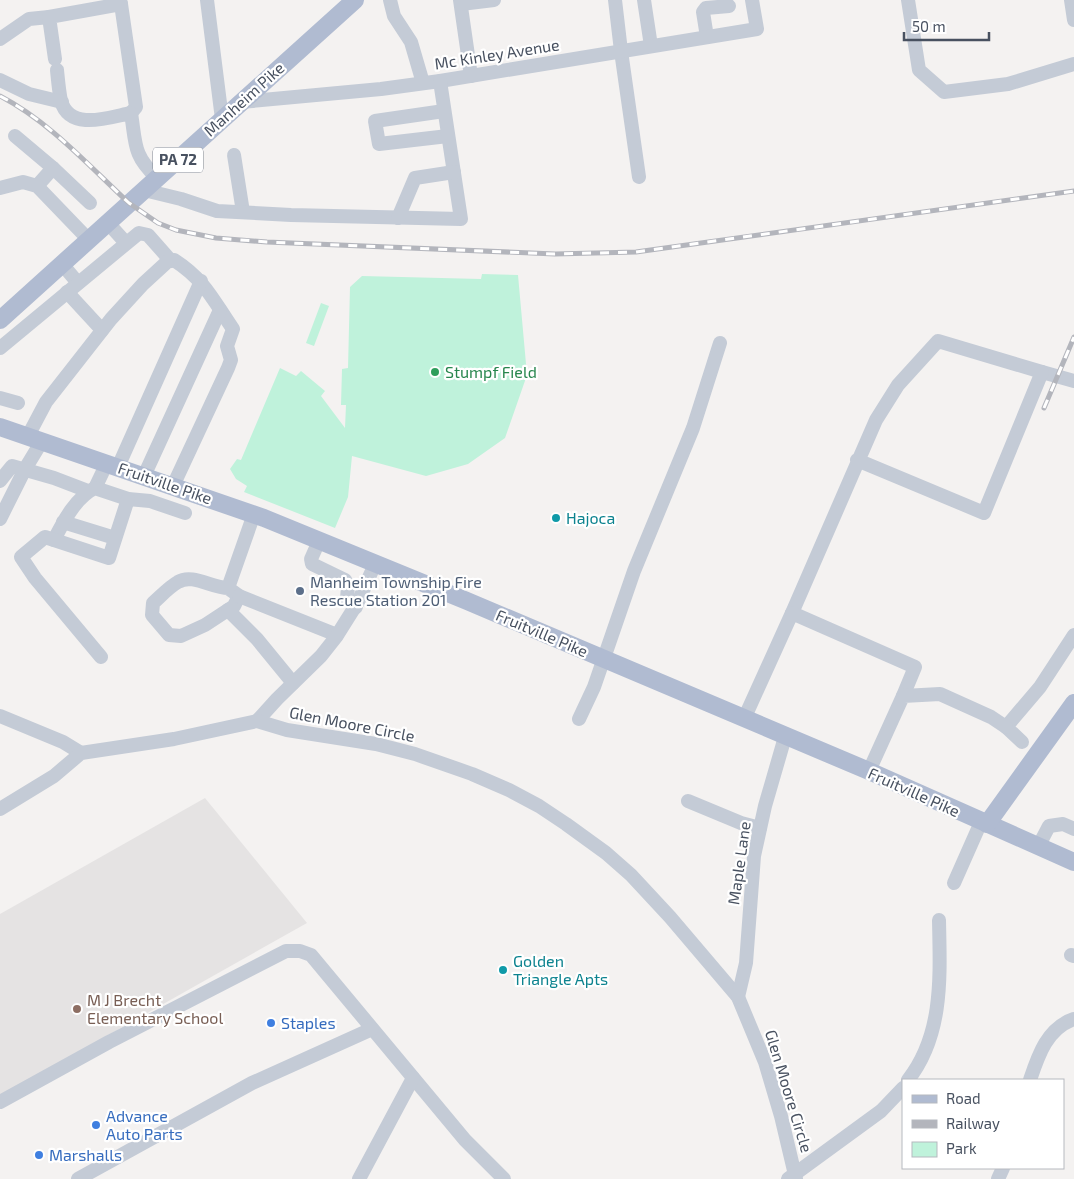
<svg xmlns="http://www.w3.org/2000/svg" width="1074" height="1179" viewBox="0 0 1074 1179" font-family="'Exo 2',sans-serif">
  <rect width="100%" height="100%" fill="#f4f2f1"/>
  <!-- education -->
  <polygon fill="#e5e3e3" points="205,798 307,923 0,1096 0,914"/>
  <!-- green -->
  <g fill="#bff2db">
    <polygon points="482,274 518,275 527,375 505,438 468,464 426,476 352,456 348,497 335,528 244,492 247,486 236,479 230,469 237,459 241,460 280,368 296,376 301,371 325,391 321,396 345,428 346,405 341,405 342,369 348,368 350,287 362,276 481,279"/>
    <polygon points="321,303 329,306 314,346 306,343"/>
  </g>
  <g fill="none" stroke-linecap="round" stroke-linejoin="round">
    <!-- minor -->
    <g stroke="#c4cbd6" stroke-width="14">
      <polyline points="207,0 222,119"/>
      <polyline points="390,0 394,16 411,42 423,83"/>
      <polyline points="460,0 471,76"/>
      <polyline points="615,0 621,51 639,177"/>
      <polyline points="644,0 651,46"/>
      <polyline points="908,0 919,70 944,92 1008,84 1074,64"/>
      <polyline points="1071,0 1074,20"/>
      <polyline points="121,4 136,107 131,113"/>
      <polyline points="461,4 494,0"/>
      <polyline points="707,37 703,12 706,8 729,6"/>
      <polyline points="0,39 29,19 49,17"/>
      <polyline points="55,59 49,17 121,4 120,0"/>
      <path d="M57,70C58,80 59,92 61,101C70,132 110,117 131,113C136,145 133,155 157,178"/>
      <polyline points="0,80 29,94 62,102"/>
      <polyline points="241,102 381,89 440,81 757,29 752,0"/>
      <polyline points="444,111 375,121 379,144 448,136"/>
      <polyline points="15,136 53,168"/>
      <polyline points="234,155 243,212"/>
      <polyline points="37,186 53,168 90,203"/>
      <polyline points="0,188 23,182 37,186 88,239"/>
      <polyline points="144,190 181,199 217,211 291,215 461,219 440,81"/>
      <polyline points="398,218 415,178 454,172"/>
      <polyline points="108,223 126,243"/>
      <polyline points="62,264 78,283"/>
      <polyline points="67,292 102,330"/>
      <polyline points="0,348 139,233 148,235 171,261"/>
      <polyline points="1042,372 1074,381"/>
      <polyline points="0,398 18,403"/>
      <path d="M28,436L46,402L111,319L143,284L167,262L174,260C205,280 213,300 233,329L227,346L231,360L228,368L173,486"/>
      <polyline points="118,467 201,281"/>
      <polyline points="144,476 220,310"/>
      <polyline points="0,481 12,466 54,478 88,491"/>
      <polyline points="95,488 107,463"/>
      <polyline points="0,519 25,469 42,441"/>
      <polyline points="63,522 115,538"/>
      <path d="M54,540C63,522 76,497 95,488L128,499L150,501L185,513"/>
      <polyline points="319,541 311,559 312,564 345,580 348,586 347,599 356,607"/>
      <path d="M228,588L239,596L234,606L205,625L181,636L169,635L152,615L153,603C161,596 169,587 178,582C192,573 212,588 228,588L254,514"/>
      <polyline points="239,596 337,635"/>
      <polyline points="228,610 257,639 293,683"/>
      <polyline points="792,613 876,420 898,385 938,341 1042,372 984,513 857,460"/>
      <polyline points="101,657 35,578 21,557 45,537 109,558 128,499"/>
      <polyline points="0,716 63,742 81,753"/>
      <polyline points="579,719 594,687 634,571 693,428 720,343"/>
      <polyline points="744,719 792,613 915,667 903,696"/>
      <polyline points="257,721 277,699 321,656 336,637 358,602 375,564"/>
      <polyline points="1022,742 1006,727 1040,687 1074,635"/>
      <polyline points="869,771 903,696 940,694 991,717 1006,727"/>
      <polyline points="688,801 741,823 760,828"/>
      <polyline points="0,809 54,776 81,753 174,739 257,721 287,730 376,744 415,754 472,774 509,790 539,806 566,824 606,853 631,875 670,917 738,997 765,1062 781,1116 796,1179"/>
      <polyline points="1038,847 1049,826 1063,824 1074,829"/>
      <polyline points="954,883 981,822"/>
      <polyline points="1071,955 1074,956"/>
      <polyline points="738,997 746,963 754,856 765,806 785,737"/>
      <path d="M908,1080C944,1034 940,975 939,920"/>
      <path d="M1030,1080C1038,1056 1047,1028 1074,1019"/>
      <polyline points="0,1102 109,1042 286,951 300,951 311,955 465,1140 504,1179"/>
      <polyline points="78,1179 252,1083 372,1029"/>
      <polyline points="359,1179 413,1078"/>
      <polyline points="788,1179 881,1111 903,1088"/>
      <polyline points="998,1179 1003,1168"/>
    </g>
    <!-- major -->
    <g stroke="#b0bbd1" stroke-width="18">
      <polyline points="0,320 355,0"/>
      <polyline points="0,427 264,518 467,601 869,771 1074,862"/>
      <polyline points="987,824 1074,703"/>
    </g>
    <defs>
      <g id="rail">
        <path d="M0,96C50,122 88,165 129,203L158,223L176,230L216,238L267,242L555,254L636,252L1074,191"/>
        <polyline points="1044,408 1074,337"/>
      </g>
    </defs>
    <!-- rail casing -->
    <use href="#rail" stroke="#b3b5bc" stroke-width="5"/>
    <!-- rail -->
    <use href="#rail" stroke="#fff" stroke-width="3" stroke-dasharray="9" stroke-linecap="butt"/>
  </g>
  <!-- markers -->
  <circle fill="#2e9e5b" stroke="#fff" stroke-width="2" cx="435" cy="372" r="5"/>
  <g fill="#0f9aa8" stroke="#fff" stroke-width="2">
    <circle cx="556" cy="518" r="5"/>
    <circle cx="503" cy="970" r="5"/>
  </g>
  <circle fill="#5c6f8a" stroke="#fff" stroke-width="2" cx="300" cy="591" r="5"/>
  <circle fill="#8d6e63" stroke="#fff" stroke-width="2" cx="77" cy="1009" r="5"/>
  <g fill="#3f7fe0" stroke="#fff" stroke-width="2">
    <circle cx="271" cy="1023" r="5"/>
    <circle cx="96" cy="1125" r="5"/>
    <circle cx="39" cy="1155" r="5"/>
  </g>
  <g text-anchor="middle" stroke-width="4.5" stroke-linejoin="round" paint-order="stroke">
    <!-- shield labels -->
    <rect fill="#fff" stroke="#7f8590" stroke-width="1" x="153" y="147.5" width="50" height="25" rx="4"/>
    <g font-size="15" font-weight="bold" fill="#485160">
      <text x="178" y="165">PA 72</text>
    </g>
    <!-- street labels -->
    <g font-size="16" fill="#485160" stroke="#fff">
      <text transform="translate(497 54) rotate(-9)" y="6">Mc Kinley Avenue</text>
      <text transform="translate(244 99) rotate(-42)" y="6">Manheim Pike</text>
      <text transform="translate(165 483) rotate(19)" y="6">Fruitville Pike</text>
      <text transform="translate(542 633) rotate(23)" y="6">Fruitville Pike</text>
      <text transform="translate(352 724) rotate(11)" y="6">Glen Moore Circle</text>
      <text transform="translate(914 792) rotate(24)" y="6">Fruitville Pike</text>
      <text transform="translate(739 863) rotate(-82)" y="6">Maple Lane</text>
      <text transform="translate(789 1091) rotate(73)" y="6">Glen Moore Circle</text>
    </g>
    <!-- leisure labels -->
    <g font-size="16" fill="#27864d" stroke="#fff" text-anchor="start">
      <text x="445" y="378">Stumpf Field</text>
    </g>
    <!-- culture labels -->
    <g font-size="16" fill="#0d838f" stroke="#fff" text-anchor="start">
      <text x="566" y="524">Hajoca</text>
      <text x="513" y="967">Golden<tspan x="513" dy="18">Triangle Apts</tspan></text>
    </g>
    <!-- service labels -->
    <g font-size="16" fill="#4e5e75" stroke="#fff" text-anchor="start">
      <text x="310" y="588">Manheim Township Fire<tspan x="310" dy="18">Rescue Station 201</tspan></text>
    </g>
    <!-- education labels -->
    <g font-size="16" fill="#785e54" stroke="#fff" text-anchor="start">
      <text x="87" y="1006">M J Brecht<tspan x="87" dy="18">Elementary School</tspan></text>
    </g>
    <!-- shop labels -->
    <g font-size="16" fill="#366cbe" stroke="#fff" text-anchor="start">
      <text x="281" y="1029">Staples</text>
      <text x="106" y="1122">Advance<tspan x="106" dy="18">Auto Parts</tspan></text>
      <text x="49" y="1161">Marshalls</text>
    </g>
  </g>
  <!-- legend -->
  <rect x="902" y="1079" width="162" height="90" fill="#ffffff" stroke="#b6b9bf"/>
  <rect x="912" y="1095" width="25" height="8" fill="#b0bbd1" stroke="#b6b9bf"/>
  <text x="946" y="1104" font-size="15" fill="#485160">Road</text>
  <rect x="912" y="1120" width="25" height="8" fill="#b3b5bc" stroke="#b6b9bf"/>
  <text x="946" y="1129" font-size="15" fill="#485160">Railway</text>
  <rect x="912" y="1142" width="25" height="15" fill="#bff2db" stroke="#b6b9bf"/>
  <text x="946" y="1154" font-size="15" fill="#485160">Park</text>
  <!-- scale -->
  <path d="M904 32v8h85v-8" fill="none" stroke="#485160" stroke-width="2.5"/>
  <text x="912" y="32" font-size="15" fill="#485160" stroke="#ffffff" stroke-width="4" paint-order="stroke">50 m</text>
</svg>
